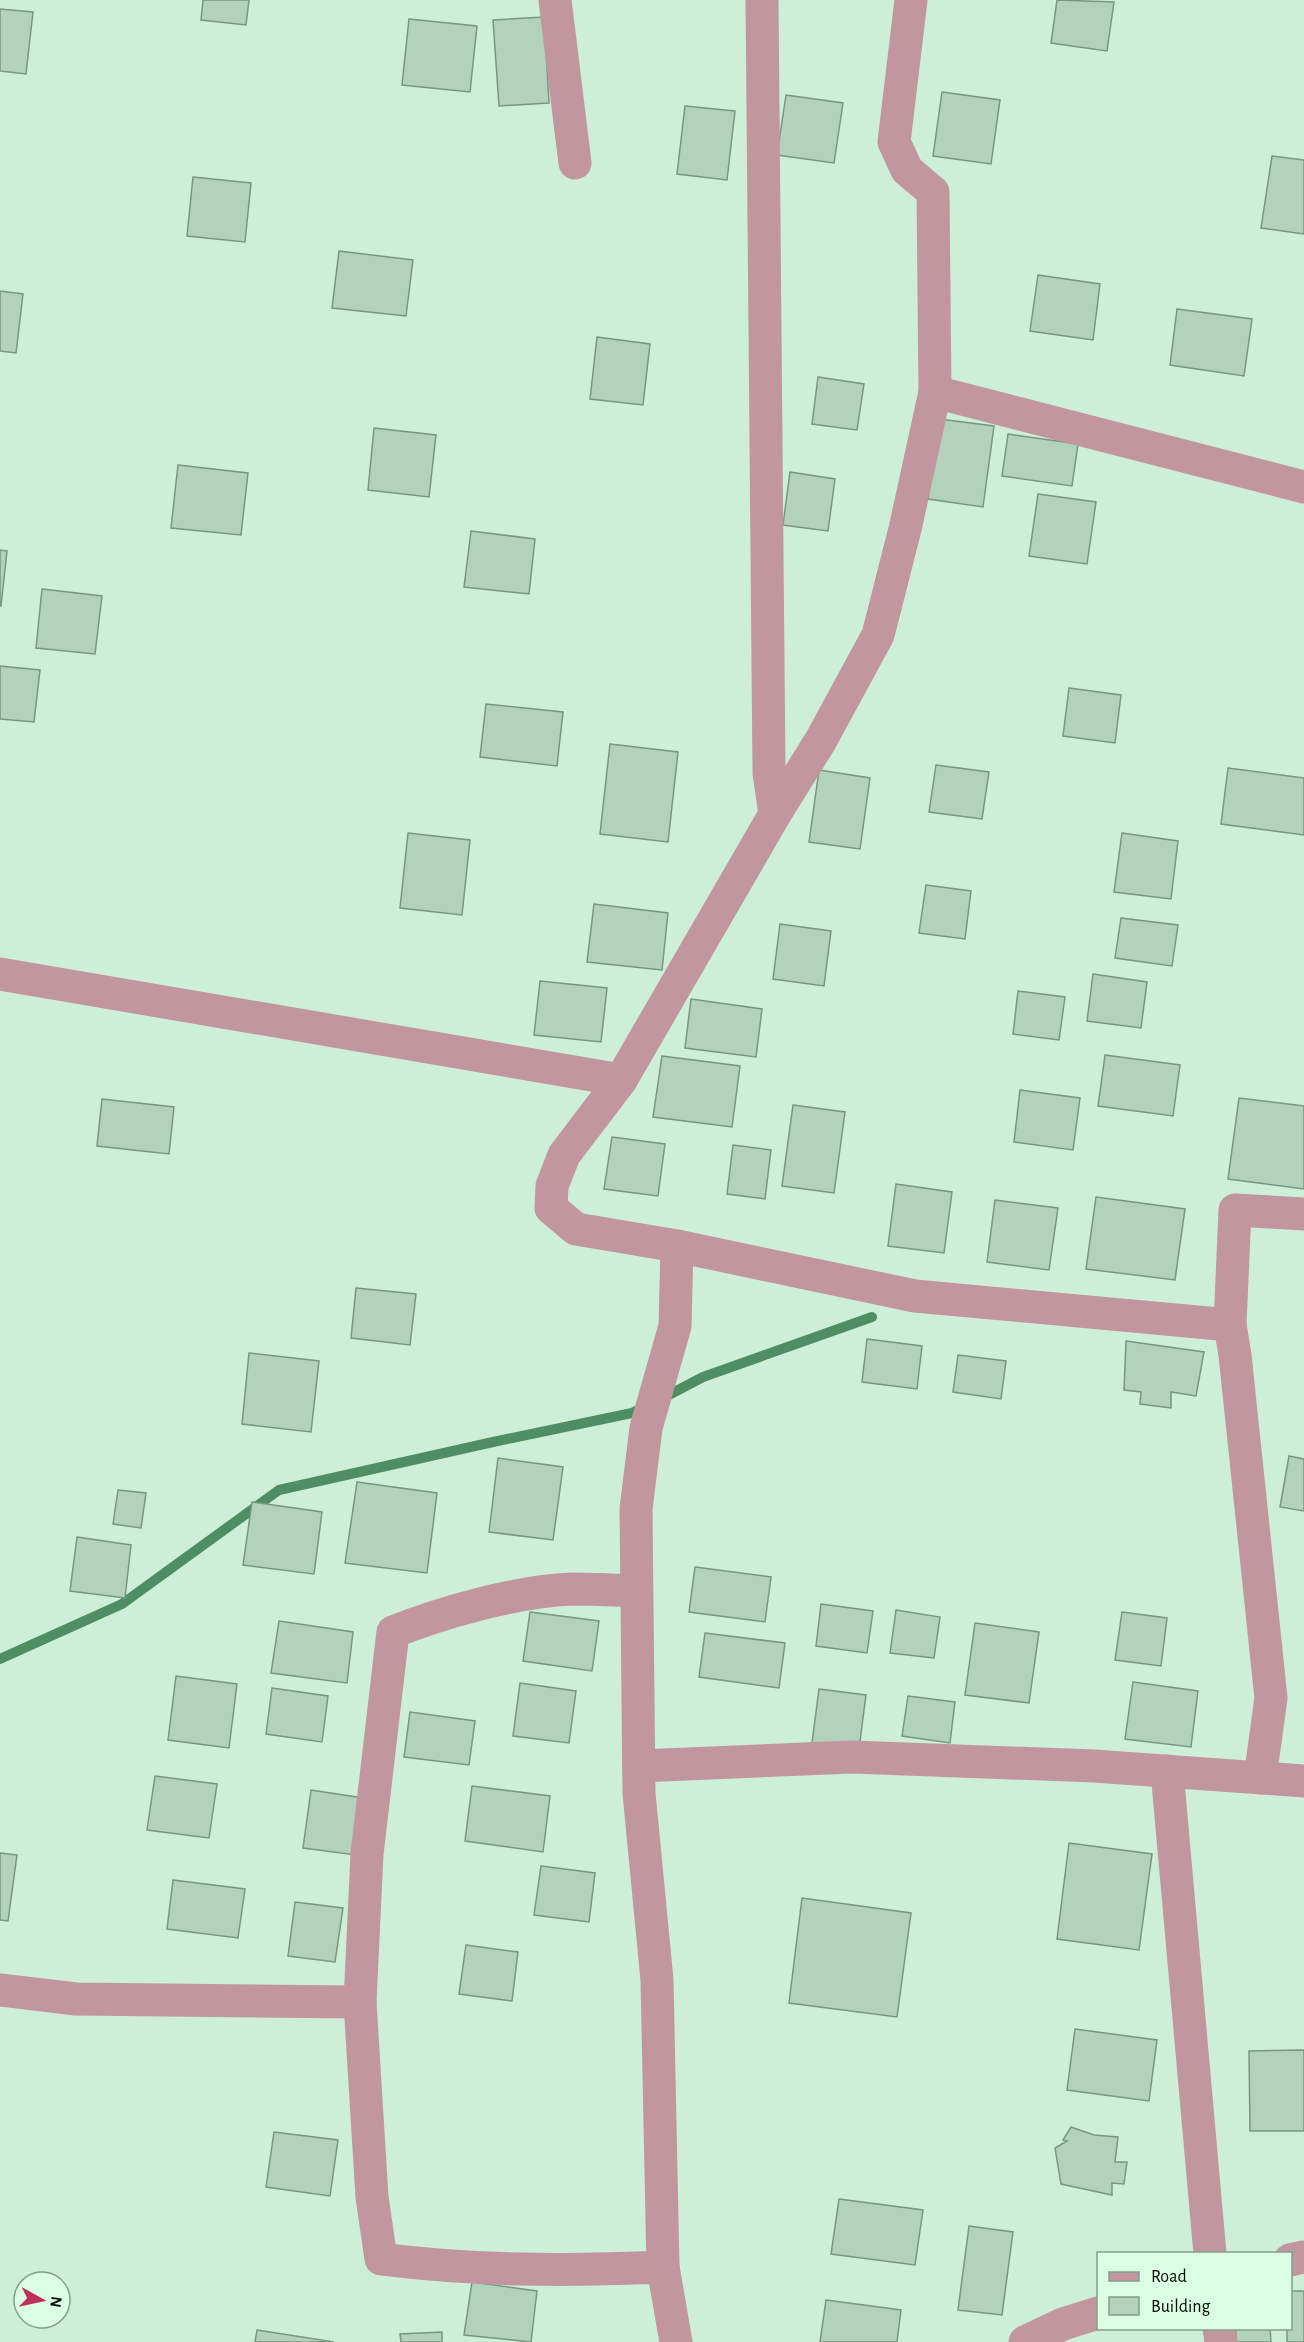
<svg xmlns="http://www.w3.org/2000/svg" width="1304" height="2342" viewBox="0 0 1304 2342" font-family="'Alegreya Sans',sans-serif">
  <rect width="100%" height="100%" fill="#ceefd7"/>
  <g fill="none" stroke-linecap="round" stroke-linejoin="round">
    <!-- stream -->
    <g stroke="#4f8e65" stroke-width="10">
      <polyline points="663,1398 703,1377 872,1317"/>
      <polyline points="0,1659 122,1604 279,1490 493,1442 632,1413 646,1406"/>
    </g>
  </g>
  <!-- building -->
  <g fill="#b2d2bb" stroke="#789781" stroke-width="1.5">
    <polygon points="203,0 249,0 246,25 201,20"/>
    <polygon points="1057,0 1114,2 1107,51 1051,43"/>
    <polygon points="0,9 33,12 26,74 0,71"/>
    <polygon points="544,17 549,103 499,106 493,20"/>
    <polygon points="409,19 477,26 470,92 402,85"/>
    <polygon points="942,92 1000,100 991,164 933,156"/>
    <polygon points="786,95 843,103 834,163 777,155"/>
    <polygon points="685,106 735,111 727,180 677,174"/>
    <polygon points="1272,156 1304,160 1304,234 1261,228"/>
    <polygon points="193,177 251,183 245,242 187,236"/>
    <polygon points="339,251 413,260 406,316 332,308"/>
    <polygon points="1038,275 1100,284 1093,340 1030,331"/>
    <polygon points="0,291 23,294 16,353 0,351"/>
    <polygon points="1177,309 1252,319 1244,376 1170,365"/>
    <polygon points="597,337 650,344 643,405 590,399"/>
    <polygon points="818,377 864,384 857,430 812,424"/>
    <polygon points="939,419 994,426 983,507 928,499"/>
    <polygon points="374,428 436,435 429,497 368,490"/>
    <polygon points="1008,434 1078,444 1072,486 1002,476"/>
    <polygon points="178,465 248,473 241,535 171,528"/>
    <polygon points="790,472 835,479 828,531 783,525"/>
    <polygon points="1038,494 1096,502 1087,564 1029,556"/>
    <polygon points="471,531 535,539 529,594 464,587"/>
    <polygon points="0,550 7,551 1,606 0,606"/>
    <polygon points="42,589 102,596 95,654 36,648"/>
    <polygon points="0,666 40,670 34,722 0,719"/>
    <polygon points="1069,688 1121,695 1115,743 1063,736"/>
    <polygon points="486,704 563,712 557,766 480,757"/>
    <polygon points="610,744 678,752 668,842 600,834"/>
    <polygon points="936,765 989,772 982,819 929,812"/>
    <polygon points="1228,768 1304,778 1304,835 1221,824"/>
    <polygon points="819,770 870,778 860,849 809,842"/>
    <polygon points="408,833 470,840 462,915 400,908"/>
    <polygon points="1122,833 1178,841 1171,899 1114,892"/>
    <polygon points="926,885 971,891 965,939 919,933"/>
    <polygon points="594,904 668,913 662,970 587,962"/>
    <polygon points="1121,918 1178,925 1172,966 1115,958"/>
    <polygon points="780,924 831,931 824,986 773,979"/>
    <polygon points="1093,974 1147,982 1141,1028 1087,1021"/>
    <polygon points="540,981 607,988 601,1042 534,1035"/>
    <polygon points="1018,991 1065,997 1059,1040 1013,1034"/>
    <polygon points="691,999 762,1009 756,1057 685,1048"/>
    <polygon points="1105,1055 1180,1065 1173,1116 1098,1106"/>
    <polygon points="662,1056 740,1066 732,1127 653,1117"/>
    <polygon points="1020,1090 1080,1098 1073,1150 1014,1142"/>
    <polygon points="1239,1098 1304,1106 1304,1189 1228,1179"/>
    <polygon points="102,1099 174,1107 169,1154 97,1146"/>
    <polygon points="793,1105 845,1112 834,1193 782,1186"/>
    <polygon points="612,1137 665,1144 658,1196 604,1189"/>
    <polygon points="733,1145 771,1150 765,1199 727,1194"/>
    <polygon points="896,1184 952,1192 944,1253 888,1246"/>
    <polygon points="1096,1197 1185,1209 1175,1280 1086,1269"/>
    <polygon points="995,1200 1058,1208 1049,1270 987,1262"/>
    <polygon points="356,1288 416,1294 410,1345 351,1338"/>
    <polygon points="867,1339 922,1346 917,1389 862,1382"/>
    <polygon points="1126,1341 1204,1352 1196,1396 1171,1392 1171,1408 1140,1404 1141,1392 1124,1390"/>
    <polygon points="249,1353 319,1361 311,1432 242,1424"/>
    <polygon points="958,1355 1006,1361 1001,1399 953,1392"/>
    <polygon points="1289,1456 1304,1459 1304,1511 1280,1507"/>
    <polygon points="498,1458 563,1467 553,1540 489,1532"/>
    <polygon points="357,1482 437,1493 427,1573 345,1563"/>
    <polygon points="118,1490 146,1493 141,1528 113,1524"/>
    <polygon points="252,1502 322,1512 314,1574 243,1565"/>
    <polygon points="77,1537 131,1545 125,1598 70,1591"/>
    <polygon points="695,1567 771,1577 765,1622 689,1612"/>
    <polygon points="821,1604 873,1611 867,1653 816,1646"/>
    <polygon points="896,1610 940,1617 934,1658 890,1653"/>
    <polygon points="530,1612 599,1621 592,1671 523,1661"/>
    <polygon points="1122,1612 1167,1618 1161,1666 1115,1660"/>
    <polygon points="279,1621 353,1632 347,1683 271,1673"/>
    <polygon points="975,1623 1039,1632 1029,1703 965,1695"/>
    <polygon points="705,1633 785,1643 779,1688 699,1677"/>
    <polygon points="176,1676 237,1684 229,1748 168,1740"/>
    <polygon points="1133,1682 1198,1691 1191,1747 1125,1739"/>
    <polygon points="520,1683 576,1691 569,1743 513,1736"/>
    <polygon points="272,1688 328,1696 322,1742 266,1734"/>
    <polygon points="819,1689 866,1695 859,1749 812,1743"/>
    <polygon points="908,1696 955,1702 950,1743 902,1736"/>
    <polygon points="410,1712 475,1721 469,1765 404,1757"/>
    <polygon points="155,1776 217,1784 209,1838 147,1830"/>
    <polygon points="472,1786 550,1796 543,1852 465,1841"/>
    <polygon points="311,1790 363,1798 356,1855 303,1848"/>
    <polygon points="1069,1843 1152,1854 1139,1950 1057,1939"/>
    <polygon points="0,1853 17,1855 8,1921 0,1920"/>
    <polygon points="541,1866 595,1873 589,1922 534,1915"/>
    <polygon points="173,1880 245,1889 238,1938 167,1929"/>
    <polygon points="802,1898 911,1913 897,2017 789,2003"/>
    <polygon points="295,1902 343,1908 335,1962 288,1956"/>
    <polygon points="466,1945 518,1952 512,2001 459,1994"/>
    <polygon points="1075,2029 1157,2040 1149,2101 1067,2090"/>
    <polygon points="1304,2050 1304,2131 1250,2131 1249,2051"/>
    <polygon points="1071,2127 1094,2135 1118,2137 1115,2162 1127,2162 1124,2184 1112,2183 1112,2195 1061,2184 1055,2148 1067,2141 1063,2140"/>
    <polygon points="274,2132 338,2140 330,2196 266,2187"/>
    <polygon points="839,2199 923,2210 915,2265 831,2254"/>
    <polygon points="969,2226 1013,2232 1002,2315 958,2310"/>
    <polygon points="472,2282 537,2291 531,2342 464,2335"/>
    <polygon points="1290,2291 1304,2291 1304,2342 1287,2342 1287,2328 1290,2328"/>
    <polygon points="826,2300 901,2310 897,2342 820,2342"/>
    <polygon points="1236,2328 1270,2328 1271,2342 1236,2342"/>
    <polygon points="257,2330 334,2342 255,2342"/>
    <polygon points="442,2332 442,2342 401,2342 400,2334"/>
  </g>
  <g fill="none" stroke-linecap="round" stroke-linejoin="round">
    <!-- street -->
    <g stroke="#c2969d" stroke-width="33">
      <polyline points="555,0 575,163"/>
      <polyline points="911,0 894,142 907,170 933,192 935,392 1304,487"/>
      <polyline points="775,814 821,740 878,635 905,529 935,392"/>
      <polyline points="0,974 621,1080 564,1155 552,1186 551,1208 576,1229 677,1246 915,1296 1230,1325 1235,1210 1304,1214"/>
      <polyline points="621,1080 775,814 769,773 762,0"/>
      <polyline points="1230,1325 1235,1355 1271,1698 1260,1778"/>
      <path d="M636,1591C615,1590 593,1589 572,1589C518,1591 443,1612 393,1632L367,1854L360,2002L372,2197L381,2259C475,2271 568,2271 663,2267L676,2342"/>
      <polyline points="639,1766 852,1757 1094,1766 1304,1781"/>
      <polyline points="1167,1771 1210,2254"/>
      <polyline points="0,1990 76,1999 360,2002"/>
      <polyline points="1290,2260 1304,2257"/>
      <polyline points="663,2267 657,1980 639,1793 636,1509 646,1428 675,1326 677,1246"/>
      <polyline points="1219,2328 1221,2342"/>
      <polyline points="1025,2342 1063,2324 1098,2313"/>
    </g>
  </g>
  <!-- legend -->
  <rect x="1097" y="2252" width="195" height="78" fill="#dbfde4" stroke="#859e8c" stroke-width="1.5"/>
  <rect x="1109" y="2272" width="30" height="9" fill="#c2969d" stroke="#859e8c" stroke-width="1.5"/>
  <text x="1151" y="2282" font-size="18" fill="#050f08">Road</text>
  <rect x="1109" y="2297" width="30" height="18" fill="#b2d2bb" stroke="#859e8c" stroke-width="1.5"/>
  <text x="1151" y="2312" font-size="18" fill="#050f08">Building</text>
  <!-- north arrow -->
  <g transform="translate(42 2300) rotate(98)"><circle r="28" fill="#dbfde4" stroke="#859e8c" stroke-width="1.5"/>
  <path d="M0-4.5L10 22L0 15L-10 22Z" fill="#be305a"/>
  <text y="-9" font-size="16" font-weight="bold" text-anchor="middle" fill="#050f08">N</text>
  </g>
</svg>
